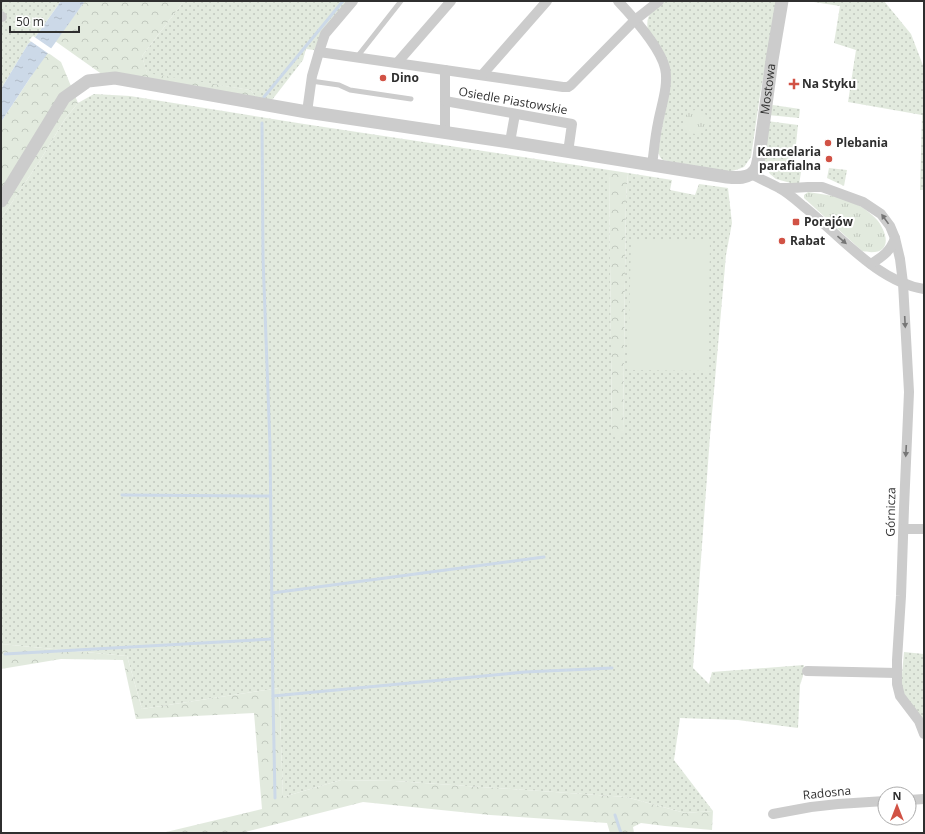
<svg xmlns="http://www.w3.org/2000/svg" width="925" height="834" viewBox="0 0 925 834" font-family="'Open Sans',sans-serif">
  <defs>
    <pattern id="grass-dots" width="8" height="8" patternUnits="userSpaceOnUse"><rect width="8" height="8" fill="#e2eade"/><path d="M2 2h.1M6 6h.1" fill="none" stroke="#c2c9bf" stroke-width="1.8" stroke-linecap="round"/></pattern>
    <pattern id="forest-crowns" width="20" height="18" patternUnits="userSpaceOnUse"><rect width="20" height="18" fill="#e2eade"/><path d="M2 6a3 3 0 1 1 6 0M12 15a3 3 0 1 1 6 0" fill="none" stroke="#c2c9bf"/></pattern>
    <pattern id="park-tufts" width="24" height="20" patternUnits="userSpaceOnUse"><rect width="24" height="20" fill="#e2eade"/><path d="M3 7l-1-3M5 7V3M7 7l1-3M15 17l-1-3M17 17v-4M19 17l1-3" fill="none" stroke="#c2c9bf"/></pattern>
    <pattern id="water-ripples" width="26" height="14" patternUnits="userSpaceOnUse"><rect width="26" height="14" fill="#ccd9e8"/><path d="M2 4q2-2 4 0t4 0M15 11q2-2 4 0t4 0" fill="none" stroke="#b0bbc7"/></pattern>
  </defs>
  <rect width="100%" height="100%" fill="#fff"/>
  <!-- grass -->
  <g fill="url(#grass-dots)">
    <polygon points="2,1 61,1 34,39 28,44 1,89 1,2"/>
    <polygon points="184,1 349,1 314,50 306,49 303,60 272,100 257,98 250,90 147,74 142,56"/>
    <path d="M664,1H777L760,95L751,157L744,167L736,170L724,172L663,160L660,157L658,152L670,80L648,31C645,14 652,11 664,1Z"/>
    <polygon points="807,1 884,1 911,34 924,68 924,190 920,190 922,115 848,102 856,50 834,43 840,6"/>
    <polygon points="94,94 130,96 304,124 609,170 612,435 623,435 626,199 628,173 672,180 670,190 695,195 699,184 728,188 732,223 726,255 710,436 693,668 709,684 712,672 804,665 803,676 800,685 798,728 738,720 680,718 674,760 713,811 685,813 626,797 395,781 341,780 283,797 279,688 142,709 127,656 1,644 1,220 4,214 39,162 65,119 78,103"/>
    <polygon points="773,105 800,109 799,118 768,115 770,107"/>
    <polygon points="767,121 798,125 794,163 803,165 803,172 801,172 799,185 798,185 776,179 770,174 766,168 763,161"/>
    <polygon points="829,168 847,170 844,186 827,178"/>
    <polygon points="904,652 924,654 924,721 904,695 901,686"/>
  </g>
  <!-- forest -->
  <g fill="url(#forest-crowns)">
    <polygon points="85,1 184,1 142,56 147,73 250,90 257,98 103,75 55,41"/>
    <polygon points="47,52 61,62 78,103 65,119 39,162 4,214 1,220 1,122 30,78"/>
    <polygon points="609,170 628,173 626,199 623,435 612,435"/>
    <polygon points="1,644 127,656 142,709 279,688 283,797 341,780 395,781 626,797 685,813 713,811 712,830 665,826 641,823 633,827 634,833 610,833 607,823 490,815 363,802 241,833 162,833 262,809 254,713 136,719 123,660 61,659 1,669"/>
  </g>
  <!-- park -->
  <g fill="url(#park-tufts)">
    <circle cx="696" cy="122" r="12"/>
    <path d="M808,192C825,195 843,196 858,205C864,208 874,216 878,221C891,239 889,257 862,251L804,198V195Z"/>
  </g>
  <!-- garden -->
  <polygon fill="#e2eade" points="631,240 710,240 708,371 628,370"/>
  <!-- water -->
  <polygon fill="url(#water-ripples)" points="61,1 85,1 30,78 1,122 1,89 28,44 34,39"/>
  <!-- pier -->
  <polygon fill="#fff" points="33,36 52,49 49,54 29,40"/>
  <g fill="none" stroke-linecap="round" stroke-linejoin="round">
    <!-- stream -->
    <g stroke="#ccd9e8" stroke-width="3">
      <polyline points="264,97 343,1"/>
      <polyline points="262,123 263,258 270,446 273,696 275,798"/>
      <polyline points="122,495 271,496"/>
      <polyline points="272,593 544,557"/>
      <polyline points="5,654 272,639"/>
      <polyline points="273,696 525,672 612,668"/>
      <polyline points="615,815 621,833"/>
    </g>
    <!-- service -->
    <g stroke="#ccc" stroke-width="5">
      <polyline points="357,57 401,1"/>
      <polyline points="311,81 339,85 350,90 411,99"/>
    </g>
    <!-- minor -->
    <g stroke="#ccc" stroke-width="10">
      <path d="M618,1C633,17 660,47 665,68C669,85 661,106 658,123C655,137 654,151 652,165"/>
      <polyline points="1,16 2,17"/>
      <polyline points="319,52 563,87 568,87 571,85 635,20 659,1"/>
      <polyline points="397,63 451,1"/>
      <polyline points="445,70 445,133"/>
      <polyline points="482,75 547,1"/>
      <polyline points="445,101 572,124 568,152"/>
      <polyline points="307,112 312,76 319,52 325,34 353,1"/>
      <polyline points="510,142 515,114"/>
      <path d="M751,174C760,179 770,183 779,188C787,192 796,200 803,206C839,234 877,282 924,289"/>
      <polyline points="780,188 792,188 808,187 822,187 863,202 881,214 890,226 895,238 900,259 903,283 909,392 904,508 901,596 897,660 897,684 900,696 919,721 924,734"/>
      <path d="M871,264C882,257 891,251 895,238"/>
      <polyline points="904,529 924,529"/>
      <polyline points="807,671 897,673"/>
      <polyline points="909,800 924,799"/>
      <polyline points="773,814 811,807 838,804 885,801"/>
    </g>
    <!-- tertiary -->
    <path stroke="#ccc" stroke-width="13" id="s1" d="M1,201L64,98L88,81L115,78L307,112L510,142L727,177C736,178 749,179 755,170C758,166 758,161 759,157L772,60L782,1"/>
  </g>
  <!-- one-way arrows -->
  <defs><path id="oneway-solid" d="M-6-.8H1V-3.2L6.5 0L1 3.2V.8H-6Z"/></defs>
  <g fill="#767676">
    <use href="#oneway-solid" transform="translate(885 219) rotate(-126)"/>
    <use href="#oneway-solid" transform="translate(842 240) rotate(41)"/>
    <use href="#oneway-solid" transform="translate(905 322) rotate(87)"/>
    <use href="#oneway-solid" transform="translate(906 451) rotate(93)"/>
  </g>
  <!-- markers -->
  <g fill="#d15245" stroke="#fff" stroke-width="1.5">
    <circle cx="383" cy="78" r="4"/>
    <path d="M792 78h4v4h4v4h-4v4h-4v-4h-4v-4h4z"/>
    <circle cx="828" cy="143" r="4"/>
    <circle cx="829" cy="159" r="4"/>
    <rect x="792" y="218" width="8" height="8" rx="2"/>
    <circle cx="782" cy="241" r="4"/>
  </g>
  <g text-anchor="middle" stroke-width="4" stroke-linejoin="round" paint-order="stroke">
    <!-- poi labels -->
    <g font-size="12" font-weight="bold" fill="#2f2f2f" stroke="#fff" text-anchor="start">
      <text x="391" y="82">Dino</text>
      <text x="802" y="88">Na Styku</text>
      <text x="836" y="147">Plebania</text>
      <text x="821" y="156" text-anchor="end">Kancelaria<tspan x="821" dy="14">parafialna</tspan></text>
      <text x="804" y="226">Porajów</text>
      <text x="790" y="245">Rabat</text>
    </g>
    <!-- street labels -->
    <g font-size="12" fill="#2f2f2f" stroke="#fff">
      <text dy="4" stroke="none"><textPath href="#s1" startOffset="910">Mostowa</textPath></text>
      <text transform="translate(513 101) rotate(10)" y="4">Osiedle Piastowskie</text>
      <text transform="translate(891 512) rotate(-89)" y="4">Górnicza</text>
      <text transform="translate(827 793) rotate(-6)" y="4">Radosna</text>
    </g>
  </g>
  <!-- border -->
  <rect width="925" height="834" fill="none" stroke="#2f2f2f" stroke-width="4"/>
  <!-- north arrow -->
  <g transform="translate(897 806)"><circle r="19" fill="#ffffff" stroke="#acacac"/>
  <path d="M0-3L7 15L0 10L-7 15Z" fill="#d15245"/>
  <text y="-6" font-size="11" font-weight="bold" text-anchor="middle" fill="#2f2f2f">N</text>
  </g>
  <!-- scale -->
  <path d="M10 26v6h69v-6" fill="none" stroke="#2f2f2f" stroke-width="2"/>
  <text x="16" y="26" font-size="12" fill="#2f2f2f" stroke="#ffffff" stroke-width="3" paint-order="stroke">50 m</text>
</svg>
